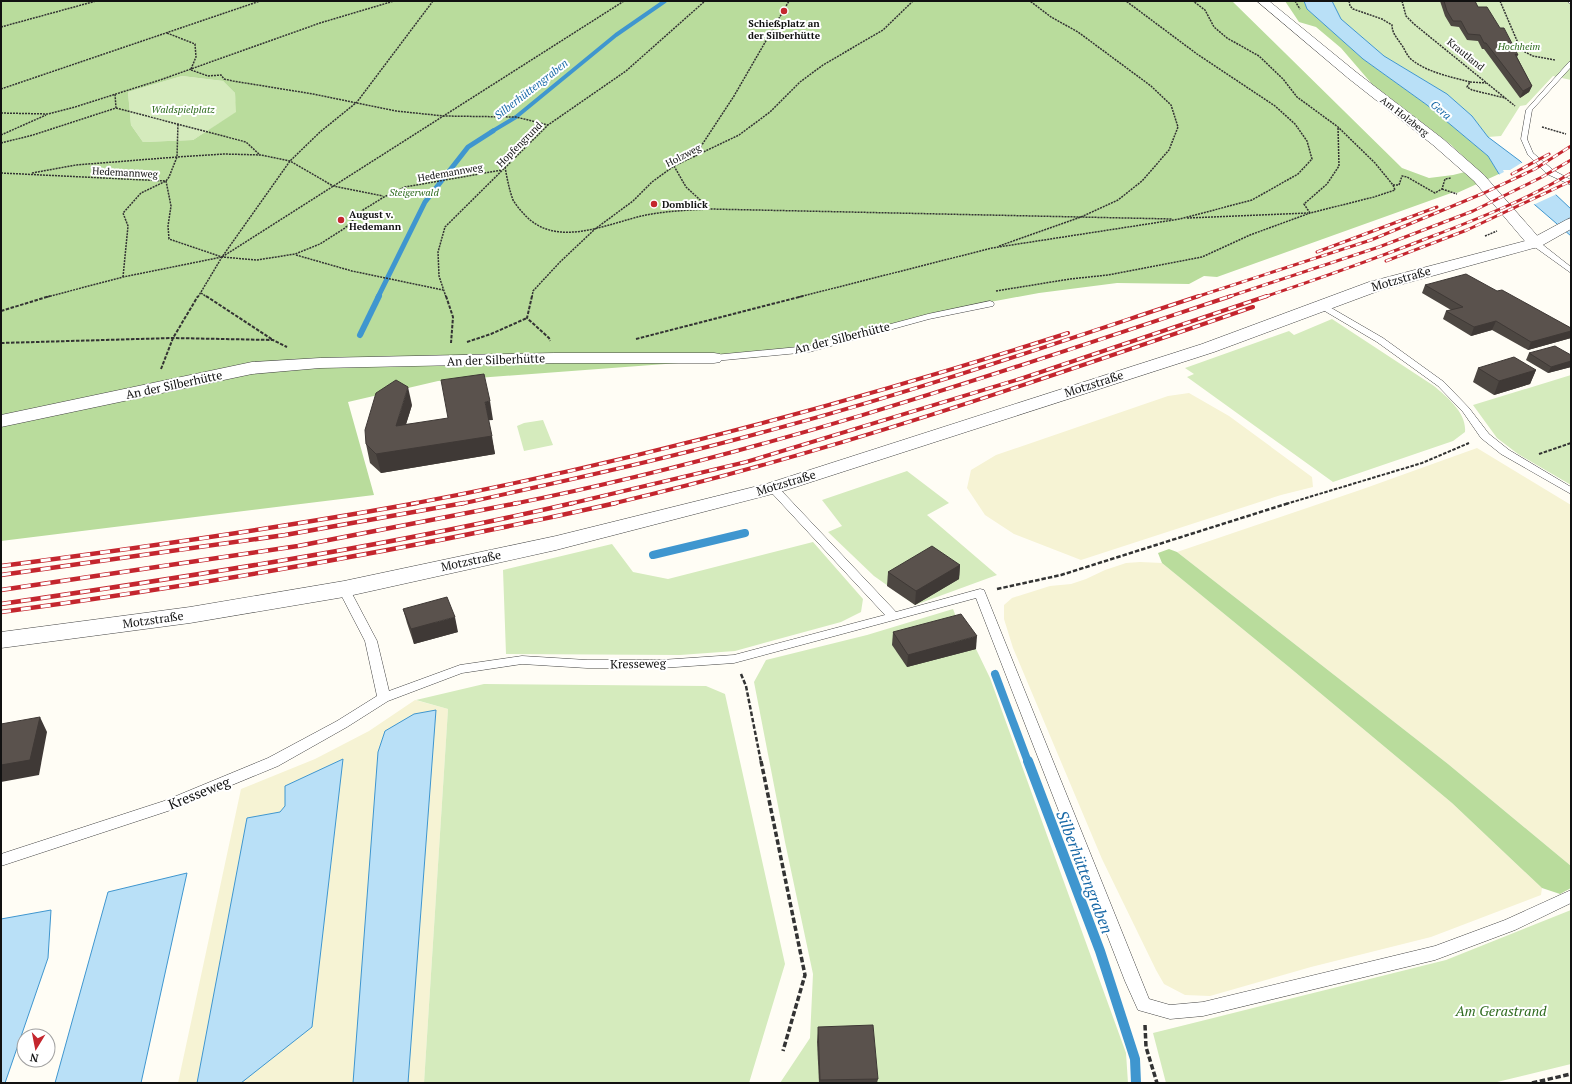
<svg xmlns="http://www.w3.org/2000/svg" width="1572" height="1084" viewBox="0 0 1572 1084" font-family="'PT Serif',serif">
  <rect width="100%" height="100%" fill="#fffdf5"/>
  <!-- farmland -->
  <g fill="#f6f3d4">
    <polygon points="1189,393 1229,416 1312,477 1313,487 1281,495 1081,560 1014,534 985,515 967,488 971,470 996,455 1168,396"/>
    <polygon points="1477,448 1571,505 1571,866 1448,764 1177,552 1363,489"/>
    <polygon points="1140,562 1162,563 1289,667 1452,803 1542,888 1541,895 1431,937 1311,967 1210,996 1185,995 1164,984 1156,970 1102,859 1013,648 1004,619 1004,605 1012,598 1050,586 1071,584 1086,579 1105,570 1126,563"/>
    <polygon points="415,700 448,709 424,1083 178,1083 241,789 315,759 369,731"/>
  </g>
  <!-- green -->
  <g fill="#d5ebbd">
    <polygon points="1332,1 1571,1 1571,80 1553,76 1526,105 1520,106 1501,136 1488,137 1472,116 1447,94 1384,56 1341,19"/>
    <polygon points="182,76 223,81 235,93 237,112 193,140 143,142 131,125 128,92"/>
    <path d="M1332,319L1434,386C1447,397 1467,413 1465,432L1453,441L1333,482L1187,377L1194,374L1185,368L1289,331L1294,335Z"/>
    <polygon points="1571,375 1571,485 1518,454 1497,438 1473,405"/>
    <polygon points="543,420 553,445 524,451 517,426 524,423"/>
    <polygon points="907,471 949,503 927,515 997,575 915,605 874,576 828,532 842,526 822,500"/>
    <polygon points="813,542 863,599 861,612 841,622 735,651 680,655 506,654 503,570 612,544 633,572 668,579"/>
    <polygon points="953,609 960,627 976,649 990,678 1126,1053 1128,1083 780,1083 810,1038 813,974 785,842 754,682 766,660 867,635"/>
    <polygon points="484,684 706,686 725,694 785,964 749,1083 424,1083 448,709 416,700"/>
    <polygon points="1571,910 1571,1064 1493,1083 1166,1083 1153,1033 1446,960"/>
  </g>
  <!-- forest -->
  <g fill="#b9dc9c" fill-rule="evenodd">
    <path d="M1,1H1232L1402,168L1429,178L1453,175L1477,169L1450,144L1372,84L1341,48L1316,27L1299,22L1285,1H1304L1307,9L1363,59L1427,105L1488,156L1499,174L1457,193L1454,192L1217,277L1204,276L1189,284L1117,283L1039,293L990,302L759,357L438,381L348,402L374,495L1,541ZM182,76L223,81L235,93L236,112L193,140L143,142L131,125L128,92Z"/>
    <polygon points="1169,549 1177,552 1448,764 1571,866 1571,888 1560,894 1542,888 1452,803 1289,667 1162,563 1158,553"/>
  </g>
  <!-- water -->
  <g fill="#b9e0f7" stroke="#3f96cf">
    <polygon points="1304,1 1332,1 1341,19 1384,56 1447,94 1472,116 1488,137 1520,161 1571,209 1571,236 1499,174 1488,156 1427,105 1363,59 1307,9"/>
    <polygon points="436,710 408,1083 353,1083 378,752 385,731 414,714"/>
    <polygon points="343,759 312,1027 241,1083 197,1083 247,818 280,812 285,806 285,786"/>
    <polygon points="187,873 141,1083 55,1083 108,892"/>
    <polygon points="51,910 48,958 5,1083 1,1083 1,919"/>
  </g>
  <!-- pier -->
  <polygon fill="#fffdf5" points="1523,162 1557,194 1533,205 1498,175 1504,172 1503,170 1510,170"/>
  <g fill="none" stroke-linecap="round" stroke-linejoin="round">
    <!-- stream-far4 -->
    <polyline stroke="#3f96cf" stroke-width="4" points="491,132 516,117 616,35 665,1"/>
    <!-- stream-far3 -->
    <polyline stroke="#3f96cf" stroke-width="5" points="378,297 425,202 468,147 493,131"/>
    <!-- stream-far2 -->
    <polyline stroke="#3f96cf" stroke-width="6" points="360,335 379,296"/>
    <!-- stream-far1 -->
    <g stroke="#3f96cf" stroke-width="8">
      <polyline points="653,555 745,533"/>
      <polyline points="995,674 1028,762"/>
    </g>
    <!-- stream -->
    <polyline stroke="#3f96cf" stroke-width="10" points="1028,761 1100,951 1135,1059 1136,1083"/>
    <defs>
      <g id="service">
        <polygon points="1568,1 1571,1 1571,4 1569,3"/>
        <polygon points="1571,61 1571,67 1532,110 1527,139 1533,153 1553,170 1571,180 1571,185 1547,174 1528,155 1521,139 1526,110 1569,62"/>
        <polygon points="1532,241 1538,241 1571,267 1571,273 1532,245"/>
        <polygon points="990,301 993,302 994,304 993,306 929,319 809,352 714,361 709,358 714,355 809,346 928,314"/>
        <polygon points="1321,302 1383,338 1444,382 1469,408 1489,434 1509,450 1571,487 1571,494 1501,454 1481,438 1463,412 1438,386 1377,342 1318,307 1317,305 1318,303"/>
        <polygon points="773,485 777,486 896,612 980,589 984,590 1149,999 1170,1005 1203,1002 1435,946 1505,920 1571,890 1571,903 1515,930 1435,960 1203,1016 1170,1019 1138,1010 1125,981 976,598 734,663 661,668 587,668 522,664 462,673 388,701 347,727 278,766 174,809 1,866 1,854 164,801 268,758 337,721 377,696 365,641 338,589 340,586 348,586 377,641 389,691 460,665 522,656 587,660 661,660 734,655 885,615 769,490 768,488"/>
      </g>
      <g id="minor">
        <polygon points="1257,1 1269,1 1356,72 1443,139 1484,175 1541,240 1543,243 1541,246 1535,248 1529,246 1474,181 1433,145 1348,78"/>
        <polygon points="554,353 714,353 720,354 723,358 720,362 714,363 554,363 320,368 252,374 1,427 1,415 252,362 320,358"/>
      </g>
      <polygon id="tertiary" points="1571,218 1571,229 1541,246 1381,290 1214,352 780,492 556,550 344,597 190,623 1,648 1,632 190,607 344,581 556,536 766,484 1202,344 1369,282 1529,240 1566,220"/>
    </defs>
    <!-- service casing -->
    <use href="#service" stroke="#444" stroke-width="1"/>
    <!-- minor casing -->
    <use href="#minor" stroke="#444" stroke-width="1"/>
    <!-- tertiary casing -->
    <use href="#tertiary" stroke="#444" stroke-width="1"/>
    <!-- path-far3 -->
    <g stroke="#333" stroke-width="1.5" stroke-dasharray="2 1" stroke-linecap="butt">
      <polyline points="1295,1 1300,9"/>
      <path d="M1349,1L1350,6L1353,9L1382,19L1392,25C1392,33 1397,38 1401,44C1405,49 1406,55 1412,60C1427,72 1451,77 1470,82L1467,87L1472,90L1505,98"/>
      <polyline points="1402,1 1406,16 1414,24 1515,106"/>
      <polyline points="1500,1 1521,50 1533,56 1555,60"/>
      <polyline points="1,27 96,1"/>
      <polyline points="167,33 195,44 196,57 191,69"/>
      <polyline points="191,70 208,76 221,75 224,79 233,81 313,94 396,111 444,116 516,117 548,125"/>
      <polyline points="1470,82 1486,83"/>
      <polyline points="1,89 260,1"/>
      <polyline points="116,108 246,142 260,155"/>
      <polyline points="1,113 48,114 75,107 160,80 320,23 394,1"/>
      <polyline points="1542,127 1566,134"/>
      <polyline points="1,135 46,115"/>
      <polyline points="1,143 33,135 116,108 115,94"/>
      <polyline points="694,157 734,96 789,1"/>
      <polyline points="674,166 686,187 709,208"/>
      <path d="M505,167C507,178 509,189 513,200C516,205 520,210 524,214C556,250 608,223 646,215C667,211 689,210 710,209L1172,219"/>
      <polyline points="1,173 166,181 171,206 168,226 169,239 222,257 257,260 295,254 320,244 345,228 363,210 384,197 405,187 502,170"/>
      <polyline points="32,173 76,165 177,157 224,154 261,155 290,161 333,186 383,196"/>
      <polyline points="1393,185 1399,185 1402,176 1407,177 1435,193 1442,189 1445,179 1451,178"/>
      <polyline points="1442,189 1457,194"/>
      <polyline points="1310,213 1304,204 1327,184 1339,166 1338,127"/>
      <polyline points="1187,218 1308,213"/>
      <polyline points="1485,236 1497,231"/>
      <polyline points="999,246 1081,217 1118,200 1142,181 1169,150 1178,127 1171,105 1151,86 1078,32 1051,17 1030,1"/>
      <polyline points="296,255 352,271 443,290"/>
      <polyline points="123,277 128,226 123,213 141,193 166,181 169,177 177,157 178,123"/>
      <polyline points="996,291 1070,279 1108,275 1202,257 1250,235 1310,213 1374,197 1395,190 1393,185 1375,163 1338,127 1297,97 1283,79 1259,56 1227,38 1214,27 1205,10 1193,1"/>
      <polyline points="201,293 207,297"/>
      <polyline points="47,297 123,277 222,257 624,1"/>
      <polyline points="198,297 222,257 290,161 320,132 357,102 433,1"/>
      <polyline points="446,297 439,276 438,252 445,227 548,125 626,71 705,1"/>
      <polyline points="532,297 533,291 560,262 595,229 633,201 652,182 674,166 739,135 770,112 800,82 823,65 883,30 913,1"/>
      <polyline points="799,297 992,248 1180,219 1252,200 1298,174 1312,159 1307,141 1295,124 1275,106 1197,54 1126,1"/>
    </g>
    <!-- path-far2 -->
    <g stroke="#333" stroke-width="2" stroke-dasharray="3.5 1.5" stroke-linecap="butt">
      <polyline points="206,296 273,340"/>
      <polyline points="446,296 453,317 451,343"/>
      <polyline points="532,296 527,318 549,338 550,341"/>
      <polyline points="1,311 50,296"/>
      <polyline points="636,339 803,296"/>
      <polyline points="467,342 491,334 527,318"/>
      <polyline points="1,343 173,338 273,340 287,347"/>
      <polyline points="161,369 173,338 198,296"/>
      <polyline points="1539,454 1571,443"/>
      <polyline points="1286,504 1422,463 1469,443"/>
    </g>
    <!-- path-far1 -->
    <g stroke="#333" stroke-width="2.5" stroke-dasharray="4.5 2" stroke-linecap="butt">
      <polyline points="997,589 1061,575 1289,503"/>
      <polyline points="741,674 746,686 761,762"/>
    </g>
    <!-- path -->
    <g stroke="#333" stroke-width="3.5" stroke-dasharray="5.5 2.5" stroke-linecap="butt">
      <polyline points="761,761 805,975 783,1051"/>
      <polyline points="1145,1025 1146,1047 1157,1083"/>
      <polyline points="1532,1083 1571,1074"/>
    </g>
    <!-- service -->
    <use href="#service" fill="#fff" fill-rule="evenodd"/>
    <!-- minor -->
    <use href="#minor" fill="#fff" fill-rule="evenodd"/>
    <!-- tertiary -->
    <use href="#tertiary" fill="#fff" fill-rule="evenodd"/>
    <defs>
      <g id="rail-far2">
        <polyline points="1512,174 1549,154"/>
        <polyline points="1317,252 1437,207"/>
        <polyline points="1386,261 1467,230 1571,181"/>
        <polyline points="1196,297 1371,240 1484,193 1535,169 1571,146"/>
        <polyline points="1228,297 1379,247 1473,211 1542,177 1571,160"/>
        <path d="M1264,297C1321,278 1377,258 1433,236C1480,218 1528,199 1571,173"/>
      </g>
      <g id="rail-far1">
        <path d="M411,504C634,462 852,402 1068,333"/>
        <path d="M460,504C560,482 661,460 760,433C908,394 1053,344 1199,296"/>
        <path d="M513,504C758,455 994,375 1231,296"/>
        <polyline points="569,504 746,462 1023,378 1267,296"/>
        <path d="M611,504C830,453 1041,380 1253,307"/>
      </g>
      <g id="rail">
        <path d="M1,566C140,548 279,528 417,503"/>
        <polyline points="1,575 285,535 464,503"/>
        <polyline points="1,590 298,546 518,503"/>
        <path d="M1,604C193,576 384,547 573,503"/>
        <path d="M1,612C208,584 412,549 616,503"/>
      </g>
    </defs>
    <!-- rail-far2 casing -->
    <use href="#rail-far2" stroke="#c4262e" stroke-width="3"/>
    <!-- rail-far1 casing -->
    <use href="#rail-far1" stroke="#c4262e" stroke-width="4"/>
    <!-- rail casing -->
    <use href="#rail" stroke="#c4262e" stroke-width="4.5"/>
    <!-- rail-far2 -->
    <use href="#rail-far2" stroke="#fff" stroke-width="2" stroke-dasharray="6" stroke-linecap="butt"/>
    <!-- rail-far1 -->
    <use href="#rail-far1" stroke="#fff" stroke-width="2.5" stroke-dasharray="8" stroke-linecap="butt"/>
    <!-- rail -->
    <use href="#rail" stroke="#fff" stroke-width="3" stroke-dasharray="10" stroke-linecap="butt"/>
  </g>
  <!-- wall -->
  <g fill="#4d4742">
    <polygon points="1440,1 1475,1 1478,7 1518,55 1517,57 1532,86 1529,92 1520,98 1484,49 1482,49 1478,41 1467,40 1459,27 1451,26 1445,16"/>
    <polygon points="1425,285 1497,291 1571,328 1571,338 1528,350 1492,330 1471,336 1443,319 1446,311 1451,310 1422,293"/>
    <polygon points="1529,353 1571,355 1571,367 1548,373 1526,360"/>
    <polygon points="1478,368 1536,370 1530,384 1494,395 1473,382"/>
    <polygon points="412,405 406,424 493,420 488,420 495,454 381,473 370,463 366,444"/>
    <polygon points="960,565 959,579 915,605 887,586 888,572"/>
    <polygon points="403,609 458,632 414,644 407,623"/>
    <polygon points="893,632 976,649 907,667 892,645"/>
    <polygon points="818,1027 878,1079 877,1083 819,1083 817,1042"/>
  </g>
  <!-- shaded-wall -->
  <g fill="#3f3936">
    <polygon points="1532,86 1529,92 1520,98 1523,91"/>
    <polygon points="1496,321 1492,330 1471,336 1474,327"/>
    <polygon points="1571,331 1571,338 1528,350 1531,342"/>
    <polygon points="1571,361 1571,367 1548,373 1551,367"/>
    <polygon points="1536,370 1530,384 1494,395 1499,381"/>
    <polygon points="408,387 412,405 400,444 396,426"/>
    <polygon points="490,401 493,420 488,420 485,402"/>
    <polygon points="492,436 495,454 381,473 376,454"/>
    <polygon points="960,565 959,579 915,605 916,591"/>
    <polygon points="455,617 458,632 414,644 411,629"/>
    <polygon points="977,636 976,649 907,667 908,655"/>
    <polygon points="40,717 47,732 39,775 1,782 1,765"/>
  </g>
  <!-- building -->
  <g fill="#5a524d" stroke="#3f3936">
    <polygon points="1444,1 1475,1 1478,7 1487,7 1500,28 1504,28 1518,55 1515,54 1532,86 1523,91 1486,43 1484,43 1480,35 1468,34 1461,21 1453,21 1447,11"/>
    <polygon points="1466,274 1497,291 1502,290 1571,328 1571,331 1531,342 1496,321 1474,327 1446,311 1463,307 1425,285"/>
    <polygon points="1555,346 1571,355 1571,361 1551,367 1529,353"/>
    <polygon points="1514,357 1536,370 1499,381 1478,368"/>
    <polygon points="484,374 490,401 485,402 492,436 376,454 366,444 365,430 376,393 396,380 408,387 396,426 448,418 441,380"/>
    <polygon points="932,546 960,565 916,591 888,572"/>
    <polygon points="447,597 455,617 411,629 403,609"/>
    <polygon points="961,614 977,636 908,655 893,632"/>
    <polygon points="40,717 30,760 1,765 1,724"/>
    <polygon points="873,1025 878,1079 820,1080 818,1027"/>
  </g>
  <!-- markers -->
  <g fill="#c4262e" stroke="#fff" stroke-width="1.5">
    <circle cx="784" cy="11" r="4"/>
    <circle cx="654" cy="204" r="4"/>
    <circle cx="341" cy="220" r="4"/>
  </g>
  <g text-anchor="middle" stroke-width="4" stroke-linejoin="round" paint-order="stroke">
    <!-- far-poi labels -->
    <g font-size="10" font-weight="bold" fill="#111" stroke="#fff" text-anchor="start">
      <text x="784" y="27" text-anchor="middle">Schießplatz an<tspan x="784" dy="12">der Silberhütte</tspan></text>
      <text x="662" y="208">Domblick</text>
      <text x="349" y="218">August v.<tspan x="349" dy="12">Hedemann</tspan></text>
    </g>
    <!-- far-park labels -->
    <g font-size="10" font-style="italic" fill="#2f6b1f" stroke="#fff">
      <text x="1519" y="50">Hochheim</text>
      <text x="183" y="113">Waldspielplatz</text>
      <text x="414" y="196">Steigerwald</text>
    </g>
    <!-- far-street labels -->
    <g font-size="10" fill="#111" stroke="#fff">
      <text transform="translate(1466 54) rotate(39)" y="4">Krautland</text>
      <text transform="translate(1405 116) rotate(38)" y="4">Am Holzberg</text>
      <text transform="translate(519 144) rotate(-45)" y="4">Hopfengrund</text>
      <text transform="translate(683 155) rotate(-27)" y="4">Holzweg</text>
      <text transform="translate(125 172) rotate(3)" y="4">Hedemannweg</text>
      <text transform="translate(450 172) rotate(-10)" y="4">Hedemannweg</text>
    </g>
    <!-- far-water labels -->
    <g font-size="11" font-style="italic" fill="#1768a6" stroke="#fff">
      <text transform="translate(531 89) rotate(-38)" y="4">Silberhüttengraben</text>
      <text transform="translate(1441 110) rotate(40)" y="4">Gera</text>
    </g>
    <!-- street labels -->
    <g font-size="12" fill="#111" stroke="#fff">
      <text transform="translate(1401 279) rotate(-16)" y="4">Motzstraße</text>
      <text transform="translate(842 338) rotate(-14)" y="4">An der Silberhütte</text>
      <text transform="translate(496 360) rotate(-2)" y="4">An der Silberhütte</text>
      <text transform="translate(1094 384) rotate(-18)" y="4">Motzstraße</text>
      <text transform="translate(174 385) rotate(-12)" y="4">An der Silberhütte</text>
      <text transform="translate(786 483) rotate(-17)" y="4">Motzstraße</text>
      <text transform="translate(471 561) rotate(-12)" y="4">Motzstraße</text>
      <text transform="translate(153 620) rotate(-8)" y="4">Motzstraße</text>
      <text transform="translate(638 664) rotate(-1)" y="4">Kresseweg</text>
    </g>
    <!-- near-street labels -->
    <g font-size="14" fill="#111" stroke="#fff">
      <text transform="translate(199 793) rotate(-22)" y="5">Kresseweg</text>
    </g>
    <!-- near-park labels -->
    <g font-size="14" font-style="italic" fill="#2f6b1f" stroke="#fff">
      <text x="1501" y="1016">Am Gerastrand</text>
    </g>
    <!-- near-water labels -->
    <g font-size="16" font-style="italic" fill="#1768a6" stroke="#fff">
      <text transform="translate(1085 872) rotate(69)" y="6">Silberhüttengraben</text>
    </g>
  </g>
  <!-- border -->
  <rect width="1572" height="1084" fill="none" stroke="#111111" stroke-width="4"/>
  <!-- north arrow -->
  <g transform="translate(36 1048) rotate(190)"><circle r="19" fill="#ffffff" stroke="#a0a0a0"/>
  <path d="M0-3L7 15L0 10L-7 15Z" fill="#c4262e"/>
  <text y="-6" font-size="11" font-weight="bold" text-anchor="middle" fill="#111111">N</text>
  </g>
</svg>
